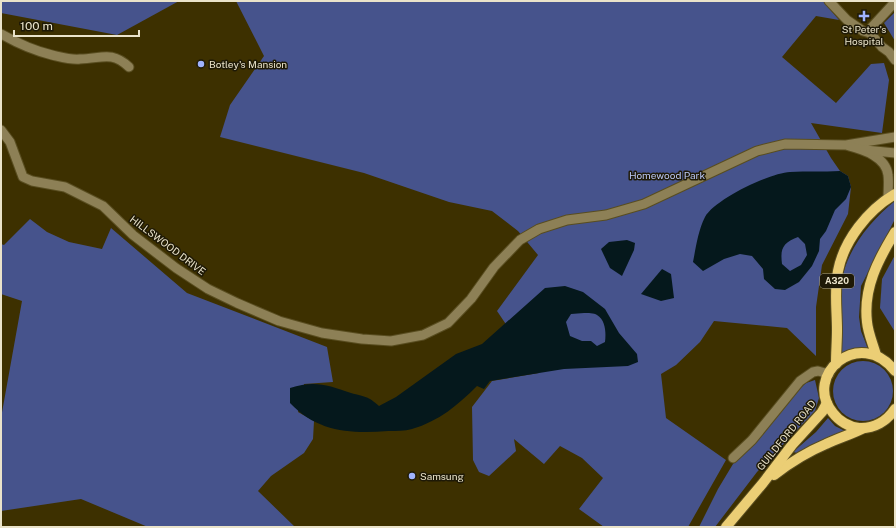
<svg xmlns="http://www.w3.org/2000/svg" width="896" height="528" viewBox="0 0 896 528" font-family="'Public Sans',sans-serif">
  <rect width="100%" height="100%" fill="#3d3000"/>
  <!-- green -->
  <g fill="#46538c">
    <polygon points="1,1 179,1 117,35 1,13"/>
    <polygon points="236,1 823,1 839,20 816,16 782,57 836,103 871,64 884,63 889,80 882,133 811,123 831,158 840,171 848,176 851,187 848,214 822,265 816,307 816,356 787,328 714,321 700,342 676,365 661,374 666,418 726,460 688,527 604,527 579,509 603,478 582,458 560,446 544,464 514,439 516,451 489,476 479,472 473,460 472,407 492,381 539,373 497,311 538,255 518,231 492,211 449,202 364,173 220,137 230,105 264,56"/>
    <polygon points="895,12 895,41 884,23"/>
    <path d="M895,201V219L861,286L859,317L861,331L868,349L840,356C841,346 842,335 842,325C842,310 839,293 842,279C848,248 871,220 895,201Z"/>
    <polygon points="30,219 47,232 69,242 102,249 111,228 187,293 327,347 333,382 304,384 298,412 314,421 313,439 304,453 271,476 258,491 295,527 148,527 81,499 1,511 1,418 22,301 1,294 1,244 4,245"/>
    <polygon points="895,255 895,332 880,308 882,279"/>
    <circle cx="863" cy="391" r="30"/>
    <polygon points="815,380 819,398 815,411 757,472 715,527 699,527 718,489 733,464 756,441 796,392 806,383"/>
    <polygon points="828,418 835,426 845,431 811,445 797,453 793,452 816,432"/>
  </g>
  <!-- water -->
  <g fill="#05181c" fill-rule="evenodd">
    <path d="M840,171L848,176L851,187L846,199L835,210L826,231L820,239L819,251L812,266L799,282L785,290L775,289L764,279L763,269L752,256L740,254L724,259L703,271L693,262C696,247 698,231 705,217C715,199 770,173 790,172C807,171 823,172 840,171ZM798,237L805,244L807,255L801,265L790,271L782,264C780,248 783,243 798,237Z"/>
    <polygon points="627,240 635,243 634,250 622,276 610,268 601,249 609,242"/>
    <polygon points="662,269 671,274 674,298 661,301 641,294"/>
    <path d="M565,286L583,292L605,309L619,333L637,354L638,362L628,366L564,369L490,381L484,389L477,386C458,405 439,421 412,429C405,431 396,431 388,431C351,434 317,432 290,403V388C314,380 328,385 351,393C365,397 368,396 379,406L396,397L456,354L482,344L545,288ZM584,313C588,313 594,313 597,315C606,320 606,334 605,342L597,346L591,341H582L570,336L566,322L571,314Z"/>
  </g>
  <g fill="none" stroke-linecap="round" stroke-linejoin="round">
    <defs>
      <g id="minor">
        <polyline points="829,1 847,20 863,31 870,33 882,47 889,52 895,60"/>
        <polyline points="870,33 872,27 895,2"/>
        <path d="M1,34C17,43 35,51 52,55C61,57 71,60 80,59C101,59 111,50 129,67"/>
        <polyline points="1,130 10,142 23,177 32,181 65,187 103,206 133,235 176,268 208,289 237,303 279,321 322,333 362,339 391,341 423,335 448,323 471,299 494,267 520,240 539,229 567,220 606,215 644,204 757,151 785,144 846,145 895,137"/>
        <path d="M849,146C864,150 886,157 888,175C889,182 888,191 888,198"/>
        <polyline points="865,150 895,153"/>
        <polyline points="733,458 752,440 800,381 813,372 818,371 829,374"/>
      </g>
      <g id="major">
        <path d="M876,355C873,344 868,333 867,322C863,288 878,260 895,232"/>
        <path d="M836,364C836,352 837,341 837,330C837,310 834,290 838,271C844,240 868,210 895,194"/>
        <path d="M895,371C860,326 802,375 833,413C839,421 849,427 859,428C874,429 887,421 895,409"/>
        <path d="M774,475C791,462 807,452 826,444C839,438 852,434 864,428"/>
        <polyline points="726,527 763,483 792,445 822,412 827,403"/>
      </g>
    </defs>
    <!-- minor casing -->
    <use href="#minor" stroke="#594d20" stroke-width="11"/>
    <!-- major casing -->
    <use href="#major" stroke="#594d20" stroke-width="12"/>
    <!-- minor -->
    <use href="#minor" stroke="#8d8056" stroke-width="9"/>
    <!-- major -->
    <use href="#major" stroke="#ebce75" stroke-width="10"/>
  </g>
  <!-- markers -->
  <g fill="#a0b3fd" stroke="#1e1906" stroke-width="1.5">
    <path d="M862 10h4v4h4v4h-4v4h-4v-4h-4v-4h4z"/>
    <circle cx="201" cy="64" r="4"/>
    <circle cx="412" cy="476" r="4"/>
  </g>
  <g text-anchor="middle" stroke-width="3" stroke-linejoin="round" paint-order="stroke">
    <!-- shield labels -->
    <rect fill="#1e1906" stroke="#ada68f" stroke-width="1" x="820" y="274" width="34" height="14" rx="3"/>
    <g font-size="9" font-weight="bold" fill="#eae3ca">
      <text x="837" y="284">A320</text>
    </g>
    <!-- poi labels -->
    <g font-size="10" fill="#eae3ca" stroke="#1e1906" text-anchor="start">
      <text x="864" y="33" text-anchor="middle">St Peter's<tspan x="864" dy="12">Hospital</tspan></text>
      <text x="209" y="68">Botley's Mansion</text>
      <text x="420" y="480">Samsung</text>
    </g>
    <!-- park labels -->
    <g font-size="10" fill="#bac7f5" stroke="#1e1906">
      <text x="667" y="179">Homewood Park</text>
    </g>
    <!-- street labels -->
    <g font-size="10" fill="#eae3ca" stroke="#1e1906">
      <text transform="translate(168 245) rotate(37)" y="4">HILLSWOOD DRIVE</text>
      <text transform="translate(786 435) rotate(-51)" y="4">GUILDFORD ROAD</text>
    </g>
  </g>
  <!-- border -->
  <rect width="896" height="528" fill="none" stroke="#eae3ca" stroke-width="4"/>
  <!-- scale -->
  <path d="M14 30v6h125v-6" fill="none" stroke="#eae3ca" stroke-width="2"/>
  <text x="20" y="30" font-size="12" fill="#eae3ca" stroke="#1e1906" stroke-width="3" paint-order="stroke">100 m</text>
</svg>
